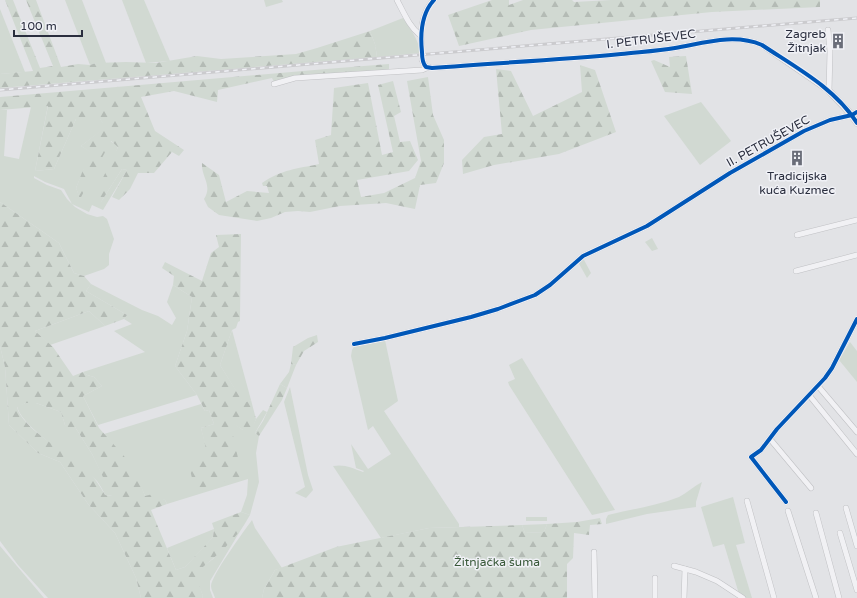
<svg xmlns="http://www.w3.org/2000/svg" width="857" height="598" viewBox="0 0 857 598" font-family="'Varela Round',sans-serif">
  <defs>
    <pattern id="forest-firs" width="22" height="20" patternUnits="userSpaceOnUse"><rect width="22" height="20" fill="#d1d9d2"/><path d="M5 1l3.5 6h-7zM16 11l3.5 6h-7z" fill="#b4bbb5"/></pattern>
  </defs>
  <rect width="100%" height="100%" fill="#e2e3e6"/>
  <!-- green -->
  <g fill="#d1d9d2">
    <polygon points="65,0 82,0 106,63 96,63 90,65"/>
    <polygon points="122,0 144,0 170,61 146,63"/>
    <polygon points="264,0 282,0 283,2 266,7"/>
    <polygon points="0,9 25,72 0,74"/>
    <path d="M403,18C410,29 419,39 420,53L377,57L375,44L370,31Z"/>
    <polygon points="701,102 731,141 700,165 664,116"/>
    <polygon points="48,105 35,171 54,169 76,119 100,119 106,127 81,146 91,152 76,188 80,198 110,141 118,146 101,202 122,169 127,170 103,210 92,205 89,212 72,204 64,189 45,182 34,176 34,178 47,185 61,190 67,199 75,207 87,214 97,217 103,216 107,219 114,239 109,254 109,265 104,269 84,276 74,273 59,243 0,202 0,110 7,110 4,156 19,159 31,107"/>
    <polygon points="652,238 658,249 652,251 645,242"/>
    <polygon points="583,258 591,273 587,278 578,262"/>
    <polygon points="91,284 142,310 158,316 172,325 176,318 167,302 173,285 192,297 187,331 175,366 197,395 98,425 83,396 102,386 94,377 87,375 83,372 145,352 114,331 132,324 124,319 127,315 86,291"/>
    <polygon points="89,311 105,326 50,345 35,331"/>
    <polygon points="232,330 251,400 244,404 220,365"/>
    <path d="M385,340L398,401L384,411L459,524V527L429,528L381,538L333,466C345,464 352,468 363,472L364,471L356,468L351,444L368,469L391,454L373,426L368,430L351,356L352,350L355,345Z"/>
    <polygon points="850,342 857,351 857,382 839,360"/>
    <polygon points="0,346 5,367 9,425 38,453 60,462 88,504 115,533 136,578 141,598 48,598 18,565 0,541"/>
    <polygon points="522,358 615,510 592,515 509,385 508,382 515,379 509,365"/>
    <polygon points="291,364 296,365 287,388 280,384 289,372"/>
    <polygon points="290,387 308,475 313,490 306,498 295,493 305,487 284,402"/>
    <path d="M26,403H36L61,412L65,425L75,427L92,454L113,496L105,495C103,490 100,485 97,481C81,463 21,428 17,406Z"/>
    <path d="M201,404L205,411L209,410L214,424L201,428L209,457L195,490L230,421L243,430H251L256,419L263,410L267,412L255,433L259,436L256,453L259,482L250,515L241,512L247,495L248,479L167,504L165,500L145,496C136,472 121,453 104,434Z"/>
    <path d="M702,482L696,502V507L647,514L606,524V519L608,515C632,509 656,506 679,497C687,493 694,486 702,482Z"/>
    <polygon points="733,497 745,543 736,545 752,598 746,598 739,594 724,544 713,547 701,507"/>
    <rect x="526" y="517" width="21" height="4"/>
    <path d="M252,520L255,528L282,568L275,570L264,589L262,598H215C214,594 211,590 211,586C211,576 244,531 252,520Z"/>
    <polygon points="245,523 210,581 210,590 213,598 202,598 203,596 194,573 213,559"/>
    <polygon points="547,524 544,532 525,533 522,525"/>
    <polygon points="214,529 213,537 205,546 185,567 176,570 167,548"/>
    <polygon points="0,546 44,598 0,598"/>
  </g>
  <!-- forest -->
  <g fill="url(#forest-firs)" fill-rule="evenodd">
    <polygon points="5,0 13,0 40,68 53,66 26,0 36,0 61,67 78,64 90,65 96,63 126,62 156,63 197,56 221,59 296,54 317,48 370,31 375,44 377,57 0,88 0,74 33,71"/>
    <polygon points="492,0 509,0 509,5 523,0 572,0 574,2 611,0 820,0 820,7 712,12 531,30 459,46 448,15"/>
    <polygon points="686,56 692,94 665,92 651,61 654,60 670,67 669,57"/>
    <polygon points="389,64 389,71 274,82 272,78 218,90 217,102 174,91 141,97 155,131 184,150 179,156 172,152 154,173 138,173 130,189 119,200 112,197 127,170 122,169 101,202 92,200 118,147 111,141 80,199 76,188 90,152 81,146 105,127 100,119 76,119 54,169 35,171 48,106 0,110 0,97 326,69"/>
    <polygon points="580,65 595,70 616,132 559,154 494,165 463,174 462,160 484,137 502,134 496,69 511,71 533,116 582,92"/>
    <path d="M428,77L433,115L444,140V163L436,183L420,185L415,209L386,203L340,206L310,212L298,211L285,212L271,218L257,221L219,215L208,207L204,199C213,185 201,177 202,163L219,175L226,202L247,191L269,193L267,186H263L262,183C283,169 296,169 319,164L315,140L331,135L334,88L368,83L382,155L393,152L378,85L393,81L401,112L394,116L400,142L410,141L418,160L409,171L357,180L361,197L384,193L415,178L421,161L407,81Z"/>
    <path d="M0,202L59,243L74,273L84,276L91,284L86,291L127,315L124,319L105,326L89,311L35,331L53,347L73,376L83,372L87,375L94,377L102,386L83,396L99,428L124,456L139,480L145,496L153,494L165,500L167,504L151,510L176,570L185,567L213,537L214,529L212,523L241,512L250,515C237,539 216,557 195,573L203,596L202,598H141L136,578L115,533L88,504L60,462L38,453L9,425L5,367L0,346ZM26,403H36L61,412L65,425L70,428L75,427L92,454L112,496L105,495C100,486 94,477 87,470C71,455 21,428 17,407Z"/>
    <polygon points="241,234 240,321 238,322 236,328 232,330 220,365 244,403 251,400 256,419 252,430 243,430 230,422 242,476 195,490 189,466 208,457 201,428 214,424 209,410 205,411 197,395 175,366 187,331 192,297 173,285 174,276 162,268 165,262 202,281 211,253 219,247 216,235"/>
    <polygon points="317,335 318,342 304,351 296,365 291,364 293,347 308,338"/>
    <polygon points="280,384 287,388 282,400 259,436 255,433 263,421"/>
    <polygon points="600,518 602,524 590,525 589,535 574,533 573,558 567,564 567,598 262,598 264,589 275,570 336,547 429,528 522,525 525,533 544,532 547,524 577,522"/>
  </g>
  <g fill="none" stroke-linecap="round" stroke-linejoin="round">
    <!-- minor-tunnel -->
    <polyline stroke="#bdbfc4" stroke-width="5" stroke-dasharray="5 2.5" stroke-linecap="butt" points="422,49 422,60"/>
    <defs>
      <g id="minor">
        <path d="M397,0C404,13 409,26 420,35"/>
        <polyline points="828,30 830,51 829,91"/>
        <path d="M422,49C420,31 421,13 434,0"/>
        <path d="M422,60L426,67L432,68C495,63 558,60 621,54C639,52 658,51 675,48C704,43 734,33 762,45L829,91"/>
        <polyline points="274,84 295,78 422,70 429,67"/>
        <polyline points="797,235 857,220"/>
        <polyline points="796,271 857,255"/>
        <polyline points="354,344 385,338 471,317 498,309 535,295 550,285 583,256 647,226 730,173 804,131 830,120 852,115 857,112"/>
        <polyline points="818,386 857,432"/>
        <polyline points="809,395 857,454"/>
        <polyline points="770,439 811,488"/>
        <polyline points="747,501 774,598"/>
        <polyline points="786,502 751,457 761,450 777,429 825,378 832,368 857,319"/>
        <polyline points="846,508 857,546"/>
        <polyline points="788,511 816,598"/>
        <polyline points="816,513 839,598"/>
        <polyline points="840,533 857,590"/>
        <polyline points="594,552 595,598"/>
        <polyline points="674,566 696,572 717,581 743,598"/>
        <polyline points="655,598 655,578"/>
        <polyline points="684,598 685,569"/>
      </g>
      <polyline id="tertiary" points="829,91 849,112 857,123"/>
    </defs>
    <!-- minor casing -->
    <use href="#minor" stroke="#c0c1c4" stroke-width="6"/>
    <!-- tertiary casing -->
    <use href="#tertiary" stroke="#c0c1c4" stroke-width="7"/>
    <!-- minor -->
    <use href="#minor" stroke="#f1f1f4" stroke-width="5"/>
    <!-- tertiary -->
    <use href="#tertiary" stroke="#f1f1f4" stroke-width="6"/>
    <defs>
      <polyline id="rail" points="0,90 857,18"/>
    </defs>
    <!-- rail casing -->
    <use href="#rail" stroke="#cbcbce" stroke-width="3"/>
    <!-- rail -->
    <use href="#rail" stroke="#f0f1f6" stroke-width="1.5" stroke-dasharray="4.5" stroke-linecap="butt"/>
    <defs>
      <g id="cycleway">
        <path d="M434,0C421,14 420,33 422,52C422,57 422,63 426,67L432,68C495,63 558,60 621,54C639,52 658,51 675,48C704,43 734,33 762,45C795,67 835,88 857,123"/>
        <polyline points="354,344 385,338 471,317 498,309 535,295 550,285 583,256 647,226 730,173 804,131 830,120 852,115 857,112"/>
        <polyline points="786,502 751,457 761,450 777,429 825,378 832,368 857,319"/>
      </g>
    </defs>
    <!-- cycleway casing -->
    <use href="#cycleway" stroke="#f0f1f6" stroke-width="6"/>
    <!-- cycleway -->
    <use href="#cycleway" stroke="#0057b8" stroke-width="4"/>
  </g>
  <!-- icons -->
  <defs>
    <symbol id="building-bare" viewBox="-9 -9 18 18"><path d="M-4-6H4V6H1V3H-1V6H-4ZM-2.5-4.3h1.7v1.8h-1.7ZM.8-4.3h1.7v1.8H.8ZM-2.5-1h1.7V.8h-1.7ZM.8-1h1.7V.8H.8Z" fill="#6a6d79" stroke="#f0f1f6" stroke-width="2.5" paint-order="stroke"/></symbol>
  </defs>
  <g fill-rule="evenodd">
    <use href="#building-bare" x="827" y="30" width="22" height="22"/>
    <use href="#building-bare" x="786" y="147" width="22" height="22"/>
  </g>
  <g text-anchor="middle" stroke-width="3" stroke-linejoin="round" paint-order="stroke">
    <!-- poi labels -->
    <g font-size="12" fill="#2a2e3e" stroke="#f0f1f6" text-anchor="end">
      <text x="826" y="38">Zagreb<tspan x="826" dy="14">Žitnjak</tspan></text>
      <text x="797" y="180" text-anchor="middle">Tradicijska<tspan x="797" dy="14">kuća Kuzmec</tspan></text>
    </g>
    <!-- street labels -->
    <g font-size="12" fill="#2a2e3e" stroke="#f0f1f6">
      <text transform="translate(651 39) rotate(-7)" y="4">I. PETRUŠEVEC</text>
      <text transform="translate(768 141) rotate(-29)" y="4">II. PETRUŠEVEC</text>
    </g>
    <!-- park labels -->
    <g font-size="12" fill="#395939" stroke="#f0f1f6">
      <text x="497" y="566">Žitnjačka šuma</text>
    </g>
  </g>
  <!-- scale -->
  <path d="M14 30v6h68v-6" fill="none" stroke="#2a2e3e" stroke-width="2"/>
  <text x="20" y="30" font-size="12" fill="#2a2e3e" stroke="#f0f1f6" stroke-width="3" paint-order="stroke">100 m</text>
</svg>
